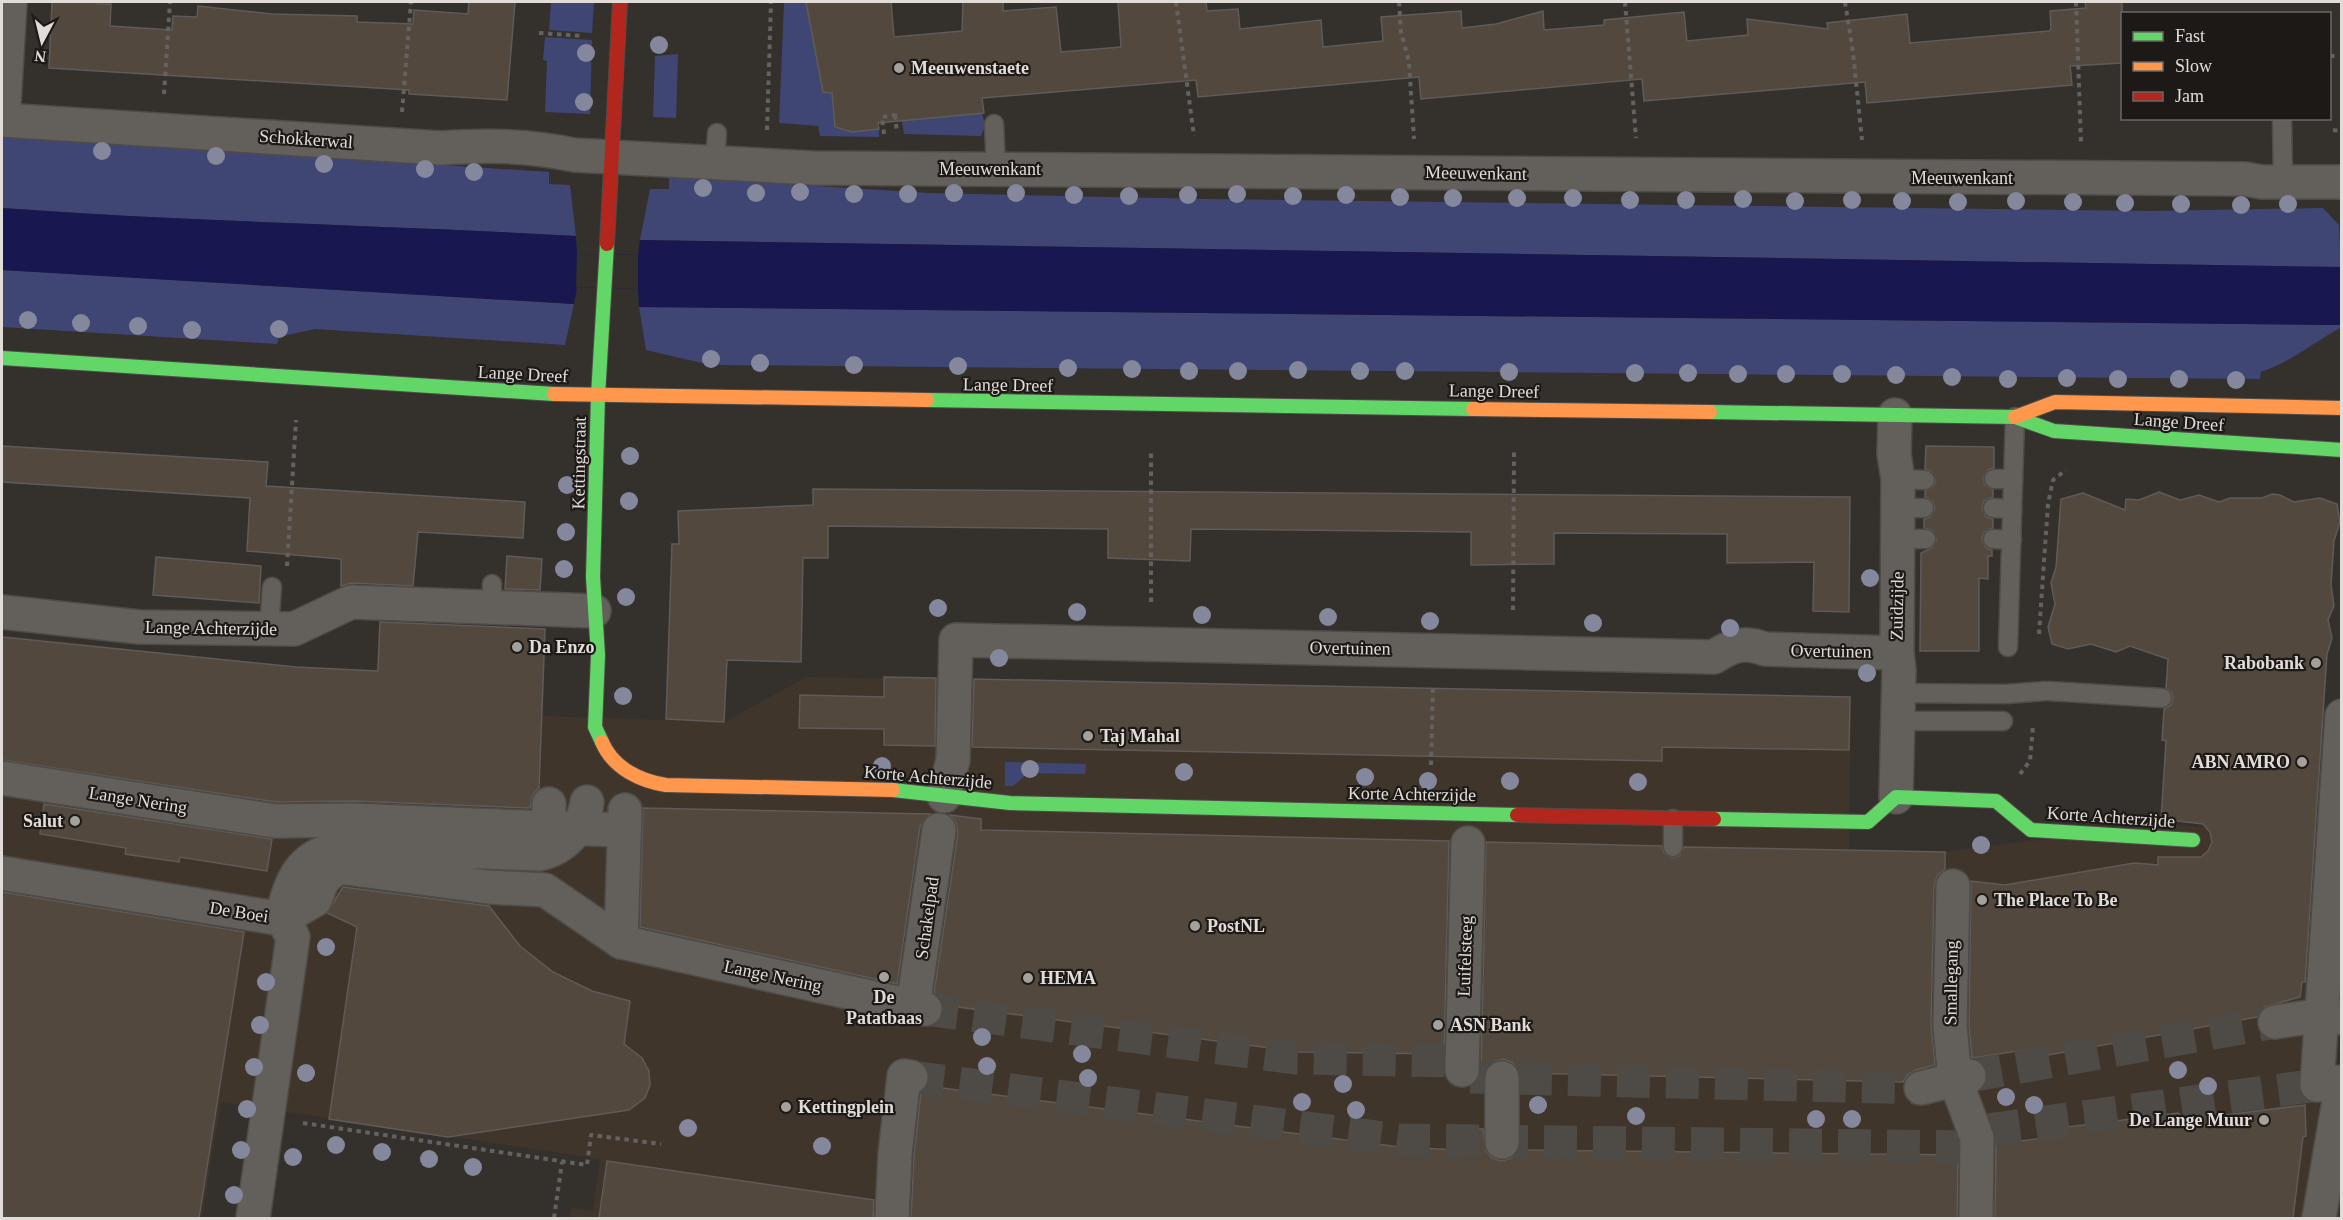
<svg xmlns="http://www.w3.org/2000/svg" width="2343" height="1220" viewBox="0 0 2343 1220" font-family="'Times New Roman',serif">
  <rect width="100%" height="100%" fill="#34302c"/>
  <!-- built -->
  <polygon fill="#40352a" points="379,622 546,628 543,716 725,722 806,677 1851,697 1849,850 1946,852 2160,824 2334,836 2317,1140 2304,1218 570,1218 571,1208 593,1211 600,1159 221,1102 202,1218 2,1218 2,635 299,667 376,670"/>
  <!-- green -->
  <g fill="#3f4673">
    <polygon points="551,2 594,2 592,33 549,30"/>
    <polygon points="784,2 806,2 823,91 832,89 879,129 879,137 820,136 818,126 779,123"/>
    <polygon points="545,37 592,40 590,114 545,112 547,61 543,60"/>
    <polygon points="678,54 676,118 653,117 655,56"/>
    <polygon points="982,113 985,126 981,136 904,134 902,121"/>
    <path d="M2,136L549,172V184L570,185L576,236C385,225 193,222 2,208Z"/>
    <polygon points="669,177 930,193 1205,199 2151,211 2323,208 2339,225 2341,267 640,240 650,189 669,189"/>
    <polygon points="2,270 574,304 565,345 315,329 279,337 277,344 2,327"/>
    <path d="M639,307L2341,325L2342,327C2314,342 2291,362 2261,372L2260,379L722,365L706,364L646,350Z"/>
    <polygon points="1005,762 1086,764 1085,774 1028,773 1013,786 1005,786"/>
  </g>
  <!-- water -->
  <path fill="#19174f" d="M2,208C193,222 385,225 576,236L577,254L638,255L640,240L2341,267V325L639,307L638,289L577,287L574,304L2,270Z"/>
  <!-- pier -->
  <polygon fill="#34302c" points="577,254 638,255 638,289 576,287"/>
  <!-- building -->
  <g fill="#52483e" stroke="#5e5b58" stroke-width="1.5">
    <polygon points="52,2 97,2 97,4 111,4 110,26 172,30 173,16 197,17 198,6 272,14 357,16 357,22 413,24 414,10 468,14 469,2 515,2 507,100 409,94 409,90 49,68"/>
    <polygon points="806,2 891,2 894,37 962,31 963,2 1003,2 1003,11 1056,7 1061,52 1121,47 1118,2 1206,2 1207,11 1238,9 1240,29 1321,20 1323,47 1383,41 1381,17 1461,11 1462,28 1496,24 1543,11 1544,30 1604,25 1604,20 1684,12 1687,41 1748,35 1747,19 1828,29 1827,23 1907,14 1910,43 2049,31 2051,29 2050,11 2086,8 2085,2 2122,2 2122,63 2070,66 2072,85 1867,103 1865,82 1644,101 1642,79 1421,99 1419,77 1198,97 1196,80 982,98 984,113 878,123 879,129 852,132 835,127 832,93 823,92"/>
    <polygon points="2,446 268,462 266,486 525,502 523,538 418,532 413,586 352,583 341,586 341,559 247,551 250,498 2,482"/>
    <polygon points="1926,446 1994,447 1994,468 1988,470 1983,478 1985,485 1993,490 1993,497 1984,501 1982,508 1986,517 1993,519 1993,528 1984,532 1982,539 1986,548 1992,550 1992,556 1988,556 1988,579 1979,578 1979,651 1920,651 1921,553 1932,548 1937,540 1932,530 1924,528 1924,519 1930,517 1935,509 1933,502 1925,497 1925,491 1934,486 1936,480 1931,471 1925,469"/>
    <polygon points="813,489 1850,497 1849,612 1813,611 1814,562 1727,563 1727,534 1554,533 1554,564 1471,565 1471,532 1191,529 1190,561 1108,558 1108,529 828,526 828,558 803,558 801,662 727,660 724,722 666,719 672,544 679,544 678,511 813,505"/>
    <polygon points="2159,492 2180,500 2199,495 2219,502 2230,498 2262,498 2272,494 2280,495 2294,502 2320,498 2337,504 2340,522 2334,541 2331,585 2334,606 2328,620 2332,638 2327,654 2305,982 2302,982 2300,997 2264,1007 2257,1017 2027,1059 2025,1050 1972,1058 1969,1025 1971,881 2005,885 2134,863 2158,865 2158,857 2201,857 2208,851 2212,842 2210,832 2203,824 2161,819 2166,741 2162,740 2164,709 2171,705 2173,698 2172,693 2166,688 2168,659 2130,646 2116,652 2091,644 2068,649 2052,644 2048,627 2055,604 2051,583 2056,567 2061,499 2083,493 2125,510 2126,499 2139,500"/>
    <polygon points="507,556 542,559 540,590 505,589"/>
    <polygon points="156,557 261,566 259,603 153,595"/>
    <polygon points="380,622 545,629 539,788 533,794 530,808 353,801 276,802 2,760 2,637 296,667 378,671"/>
    <polygon points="884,677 936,678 935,746 884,745 884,729 799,728 800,695 884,697"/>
    <polygon points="974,679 1850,697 1849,750 1662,747 1662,761 972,747"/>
    <polygon points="44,804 272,839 267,871 180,857 179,862 125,854 126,848 40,834"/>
    <polygon points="643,808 930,814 920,827 897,984 640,927"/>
    <polygon points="950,815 981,819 981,830 1449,841 1444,1054 1300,1052 943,1005 934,993 958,833 956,823"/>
    <polygon points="1486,842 1662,846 1664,853 1672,858 1679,856 1684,847 1945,852 1945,869 1937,876 1934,886 1931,1026 1935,1065 1916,1070 1908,1074 1903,1082 1519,1073 1512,1062 1503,1059 1493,1062 1485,1072 1481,1071"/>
    <polygon points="343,887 489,906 520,946 553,972 592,991 630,1001 624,1044 642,1058 649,1071 650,1085 645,1098 629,1110 448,1137 329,1119 357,927 327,913"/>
    <polygon points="2,892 244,932 199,1218 2,1218"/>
    <polygon points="927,1086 1400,1147 1458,1150 1459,1128 1483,1129 1486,1151 1492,1158 1501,1161 1512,1158 1519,1150 1958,1155 1957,1218 911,1218 914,1156 921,1092"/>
    <polygon points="2305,1105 2306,1136 2303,1137 2293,1218 1995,1218 1996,1144 2061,1136 2060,1128 2178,1113 2183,1118 2216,1112 2217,1116"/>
    <polygon points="607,1161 874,1200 873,1218 599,1218"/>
  </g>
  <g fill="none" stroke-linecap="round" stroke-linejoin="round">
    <!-- street-tunnel -->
    <g stroke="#4e4a46" stroke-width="33" stroke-dasharray="33 16" stroke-linecap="butt">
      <polyline points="925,1009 1295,1058 1452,1061"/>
      <polyline points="1969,1076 2275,1022"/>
      <polyline points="911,1077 1399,1140 1967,1147"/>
      <polyline points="1470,1077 1921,1088"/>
      <polyline points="1987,1130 2317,1085"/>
    </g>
    <defs>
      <g id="lane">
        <polyline points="2282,118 2283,183"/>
        <polyline points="994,124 996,168"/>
        <polyline points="715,162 717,133"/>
        <polyline points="1898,479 1925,480"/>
        <polyline points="1994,479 2013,479"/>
        <polyline points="1899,508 1924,508"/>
        <polyline points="1993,508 2012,509"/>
        <polyline points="1898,539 1926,539"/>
        <polyline points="1993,539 2012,540"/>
        <polyline points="492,594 492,584"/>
        <polyline points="269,629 272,587"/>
        <polyline points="2008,647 2015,417"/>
        <polyline points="2049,691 2162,698"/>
        <polyline points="1898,693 2006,694 2045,691"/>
        <polyline points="1898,721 2003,721"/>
        <polyline points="1673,847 1673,819"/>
      </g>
      <g id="street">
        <path d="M2,120L440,148C487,145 528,145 574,155L813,168L2245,179L2262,182H2342"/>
        <polyline points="3,120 10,2"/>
        <polyline points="1895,415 1894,454 1898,479 1897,653 1899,670 1896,797"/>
        <polyline points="2,612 139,627 294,629 351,602 594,611"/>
        <polyline points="2342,716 2317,1085 2342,1082"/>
        <polyline points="2,778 275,821 352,820 548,828 549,804"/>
        <path d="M944,796L953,760L956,640L1714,657C1732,645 1744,641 1765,649L1897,653"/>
        <polyline points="556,828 624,830"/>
        <polyline points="2,873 282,919 293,937 253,1218"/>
        <polyline points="1953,886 1950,1026 1955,1079 1977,1138 1976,1218"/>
        <polyline points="282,919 315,900 323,879 338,867 488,887 545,890 621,942 925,1009"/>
        <path d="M282,919C290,876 304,850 351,847L539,854C564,849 584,827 587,802"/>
        <polyline points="621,942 625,810"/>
        <polyline points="913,1006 939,830"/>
        <polyline points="2275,1022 2322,1015 2342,1018"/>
        <polyline points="1462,1070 1468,843"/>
        <polyline points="1921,1088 1969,1076"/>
        <polyline points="1502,1142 1502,1078"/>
        <polyline points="892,1218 895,1154 904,1076 911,1077"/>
        <polyline points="2319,1218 2342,1083"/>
      </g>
      <g id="fast">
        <polyline points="2,358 554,394"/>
        <polyline points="927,400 1473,409"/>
        <polyline points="1710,412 2015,417 2054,431 2342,450"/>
        <polyline points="602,742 595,727 598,655 593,577 598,396 607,244"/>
        <polyline points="893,790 1010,803 1517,815"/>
        <polyline points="1714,819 1868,822 1896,797 1996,801 2031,830 2193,840"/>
      </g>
      <g id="slow">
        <polyline points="554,394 927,400"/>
        <polyline points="1473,409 1710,412"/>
        <polyline points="2015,417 2055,402 2342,408"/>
        <path d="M602,742C613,768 640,781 666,785L893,790"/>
      </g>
      <g id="jam">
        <polyline points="607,244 620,2"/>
        <polyline points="1517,815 1714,819"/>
      </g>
    </defs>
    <!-- lane casing -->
    <use href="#lane" stroke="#4f4c48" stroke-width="21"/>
    <!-- street casing -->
    <use href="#street" stroke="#4f4c48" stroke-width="36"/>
    <!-- fast casing -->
    <use href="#fast" stroke="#4f4c48" stroke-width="16"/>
    <!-- slow casing -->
    <use href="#slow" stroke="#4f4c48" stroke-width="16"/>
    <!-- jam casing -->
    <use href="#jam" stroke="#4f4c48" stroke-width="16"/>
    <!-- path -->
    <g stroke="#646260" stroke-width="4" stroke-dasharray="4.5 4.5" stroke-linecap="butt">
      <polyline points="1176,2 1194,136"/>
      <polyline points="1399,2 1401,32 1409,62 1414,139"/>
      <polyline points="1625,2 1636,138"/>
      <polyline points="1845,2 1853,52 1862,140"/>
      <polyline points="2076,2 2081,142"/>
      <polyline points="539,33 583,36"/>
      <polyline points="2330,56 2338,56"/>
      <polyline points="164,94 170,2"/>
      <polyline points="402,112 411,2"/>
      <polyline points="895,115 897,133"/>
      <polyline points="767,130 771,2"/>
      <polyline points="2333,130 2340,131"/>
      <polyline points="884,134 882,117 895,115 895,110"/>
      <polyline points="287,566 296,420"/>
      <polyline points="1151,602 1151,449"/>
      <polyline points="1513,610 1514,452"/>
      <polyline points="2039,634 2048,504 2053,480 2066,470"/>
      <polyline points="1431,765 1433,685"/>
      <polyline points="2020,774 2030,761 2033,726"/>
      <polyline points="303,1123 587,1165 591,1135 661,1144"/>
      <polyline points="554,1218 562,1162"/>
    </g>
    <!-- lane -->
    <use href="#lane" stroke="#63605c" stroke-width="18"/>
    <!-- street -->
    <use href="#street" stroke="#63605c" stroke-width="33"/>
    <!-- fast -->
    <use href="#fast" stroke="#63d668" stroke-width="14"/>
    <!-- slow -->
    <use href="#slow" stroke="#ff974d" stroke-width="14"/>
    <!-- jam -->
    <use href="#jam" stroke="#b3261e" stroke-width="14"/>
  </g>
  <!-- trees -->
  <g fill="#85889c">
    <circle cx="659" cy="45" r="9"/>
    <circle cx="586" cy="53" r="9"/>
    <circle cx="584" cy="102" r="9"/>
    <circle cx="102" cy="151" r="9"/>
    <circle cx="216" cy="156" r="9"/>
    <circle cx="324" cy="164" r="9"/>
    <circle cx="425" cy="169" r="9"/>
    <circle cx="474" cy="172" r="9"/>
    <circle cx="703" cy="188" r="9"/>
    <circle cx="800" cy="192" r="9"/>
    <circle cx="756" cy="193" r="9"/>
    <circle cx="954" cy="193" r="9"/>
    <circle cx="1016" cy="193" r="9"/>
    <circle cx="854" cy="194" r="9"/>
    <circle cx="908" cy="194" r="9"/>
    <circle cx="1237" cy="194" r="9"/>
    <circle cx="1074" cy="195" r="9"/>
    <circle cx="1188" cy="195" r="9"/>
    <circle cx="1346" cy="195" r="9"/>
    <circle cx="1129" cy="196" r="9"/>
    <circle cx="1293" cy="196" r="9"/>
    <circle cx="1400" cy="197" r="9"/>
    <circle cx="1453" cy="198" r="9"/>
    <circle cx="1517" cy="198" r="9"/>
    <circle cx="1573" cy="198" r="9"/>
    <circle cx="1743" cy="199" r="9"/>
    <circle cx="1630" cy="200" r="9"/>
    <circle cx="1686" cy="200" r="9"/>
    <circle cx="1852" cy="200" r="9"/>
    <circle cx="1795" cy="201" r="9"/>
    <circle cx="1902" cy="201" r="9"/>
    <circle cx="2016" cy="201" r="9"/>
    <circle cx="1958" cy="202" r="9"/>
    <circle cx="2073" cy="202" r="9"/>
    <circle cx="2125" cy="203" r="9"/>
    <circle cx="2181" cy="204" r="9"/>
    <circle cx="2288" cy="204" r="9"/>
    <circle cx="2241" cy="205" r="9"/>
    <circle cx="28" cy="320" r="9"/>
    <circle cx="81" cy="323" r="9"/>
    <circle cx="138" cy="326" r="9"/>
    <circle cx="279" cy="329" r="9"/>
    <circle cx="192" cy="330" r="9"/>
    <circle cx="711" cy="359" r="9"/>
    <circle cx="760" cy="363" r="9"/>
    <circle cx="854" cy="365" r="9"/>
    <circle cx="958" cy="366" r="9"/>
    <circle cx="1068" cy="368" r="9"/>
    <circle cx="1132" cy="369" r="9"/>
    <circle cx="1298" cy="370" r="9"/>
    <circle cx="1189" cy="371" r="9"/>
    <circle cx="1238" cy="371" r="9"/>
    <circle cx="1360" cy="371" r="9"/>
    <circle cx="1405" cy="371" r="9"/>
    <circle cx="1509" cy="372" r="9"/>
    <circle cx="1635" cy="373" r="9"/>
    <circle cx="1688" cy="373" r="9"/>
    <circle cx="1738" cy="374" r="9"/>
    <circle cx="1786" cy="374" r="9"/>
    <circle cx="1842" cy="374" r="9"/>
    <circle cx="1896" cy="375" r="9"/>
    <circle cx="1952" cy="377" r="9"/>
    <circle cx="2067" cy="378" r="9"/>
    <circle cx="2008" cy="379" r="9"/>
    <circle cx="2118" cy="379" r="9"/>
    <circle cx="2179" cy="379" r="9"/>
    <circle cx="2236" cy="380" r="9"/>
    <circle cx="630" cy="456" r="9"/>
    <circle cx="567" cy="485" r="9"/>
    <circle cx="629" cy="501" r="9"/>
    <circle cx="566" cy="532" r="9"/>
    <circle cx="564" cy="569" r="9"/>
    <circle cx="1870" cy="578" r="9"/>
    <circle cx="626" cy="597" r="9"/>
    <circle cx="938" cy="608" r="9"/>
    <circle cx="1077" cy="612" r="9"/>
    <circle cx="1202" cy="615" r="9"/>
    <circle cx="1328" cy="617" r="9"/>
    <circle cx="1430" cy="621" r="9"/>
    <circle cx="1593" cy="623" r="9"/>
    <circle cx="1730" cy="628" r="9"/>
    <circle cx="999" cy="658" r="9"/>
    <circle cx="1867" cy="673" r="9"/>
    <circle cx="623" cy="696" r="9"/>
    <circle cx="882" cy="766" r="9"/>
    <circle cx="1030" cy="769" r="9"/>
    <circle cx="1184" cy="772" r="9"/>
    <circle cx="1365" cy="777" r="9"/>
    <circle cx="1428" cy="781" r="9"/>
    <circle cx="1510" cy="781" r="9"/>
    <circle cx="1638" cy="782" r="9"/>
    <circle cx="1981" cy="845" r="9"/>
    <circle cx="326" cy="947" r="9"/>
    <circle cx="266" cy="982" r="9"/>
    <circle cx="260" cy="1025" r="9"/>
    <circle cx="982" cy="1037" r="9"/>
    <circle cx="1082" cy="1054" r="9"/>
    <circle cx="987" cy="1066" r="9"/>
    <circle cx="254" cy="1067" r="9"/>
    <circle cx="2178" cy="1070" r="9"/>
    <circle cx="306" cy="1073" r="9"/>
    <circle cx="1088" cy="1078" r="9"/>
    <circle cx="1343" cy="1084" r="9"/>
    <circle cx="2208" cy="1086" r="9"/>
    <circle cx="2006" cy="1097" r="9"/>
    <circle cx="1302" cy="1102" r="9"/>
    <circle cx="1538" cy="1105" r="9"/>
    <circle cx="2034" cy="1105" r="9"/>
    <circle cx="247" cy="1109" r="9"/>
    <circle cx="1356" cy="1110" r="9"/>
    <circle cx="1636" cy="1116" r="9"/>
    <circle cx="1816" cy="1119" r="9"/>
    <circle cx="1852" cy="1119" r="9"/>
    <circle cx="688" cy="1128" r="9"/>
    <circle cx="336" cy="1145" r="9"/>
    <circle cx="822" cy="1146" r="9"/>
    <circle cx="241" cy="1150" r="9"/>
    <circle cx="382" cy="1152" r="9"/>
    <circle cx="293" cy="1157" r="9"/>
    <circle cx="429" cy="1159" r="9"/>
    <circle cx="473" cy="1167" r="9"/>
    <circle cx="234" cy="1195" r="9"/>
  </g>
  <!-- markers -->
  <g fill="#a4a09c" stroke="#1c1916" stroke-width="2">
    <circle cx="899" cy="68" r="6"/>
    <circle cx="517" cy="647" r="6"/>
    <circle cx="2316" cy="663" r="6"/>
    <circle cx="1088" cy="736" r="6"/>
    <circle cx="2302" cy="762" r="6"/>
    <circle cx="75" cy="821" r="6"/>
    <circle cx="1982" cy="900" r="6"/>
    <circle cx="1195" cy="926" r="6"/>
    <circle cx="884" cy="977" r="6"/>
    <circle cx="1028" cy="978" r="6"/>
    <circle cx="1438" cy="1025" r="6"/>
    <circle cx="786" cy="1107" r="6"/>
    <circle cx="2264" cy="1120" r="6"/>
  </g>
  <g text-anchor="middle" stroke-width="4.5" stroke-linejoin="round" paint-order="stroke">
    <!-- poi labels -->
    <g font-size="18" font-weight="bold" fill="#e1dcd8" stroke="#1c1916" text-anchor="start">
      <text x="911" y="74">Meeuwenstaete</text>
      <text x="529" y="653">Da Enzo</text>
      <text x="2304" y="669" text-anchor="end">Rabobank</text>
      <text x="1100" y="742">Taj Mahal</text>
      <text x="2290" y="768" text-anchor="end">ABN AMRO</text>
      <text x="63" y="827" text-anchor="end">Salut</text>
      <text x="1994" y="906">The Place To Be</text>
      <text x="1207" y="932">PostNL</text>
      <text x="1040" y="984">HEMA</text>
      <text x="884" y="1003" text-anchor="middle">De<tspan x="884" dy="21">Patatbaas</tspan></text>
      <text x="1450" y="1031">ASN Bank</text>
      <text x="798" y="1113">Kettingplein</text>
      <text x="2252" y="1126" text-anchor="end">De Lange Muur</text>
    </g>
    <!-- street labels -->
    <g font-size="18" fill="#e1dcd8" stroke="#1c1916">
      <text transform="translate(306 139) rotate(4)" y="6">Schokkerwal</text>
      <text x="990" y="175">Meeuwenkant</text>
      <text transform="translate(1476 173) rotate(1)" y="6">Meeuwenkant</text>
      <text x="1962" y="184">Meeuwenkant</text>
      <text transform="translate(523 374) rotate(3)" y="6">Lange Dreef</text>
      <text transform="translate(1008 385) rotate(1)" y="6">Lange Dreef</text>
      <text transform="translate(1494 391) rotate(1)" y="6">Lange Dreef</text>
      <text transform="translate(2179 422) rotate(4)" y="6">Lange Dreef</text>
      <text transform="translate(579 463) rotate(-89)" y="6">Kettingstraat</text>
      <text transform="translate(1897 606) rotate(-89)" y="6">Zuidzijde</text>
      <text transform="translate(211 628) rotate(1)" y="6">Lange Achterzijde</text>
      <text transform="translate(1350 648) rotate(1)" y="6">Overtuinen</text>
      <text transform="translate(1831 651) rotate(1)" y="6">Overtuinen</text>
      <text transform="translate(928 777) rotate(5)" y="6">Korte Achterzijde</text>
      <text transform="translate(1412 794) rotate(1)" y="6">Korte Achterzijde</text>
      <text transform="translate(138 800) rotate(9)" y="6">Lange Nering</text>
      <text transform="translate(2111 817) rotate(4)" y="6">Korte Achterzijde</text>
      <text transform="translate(239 912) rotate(9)" y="6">De Boei</text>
      <text transform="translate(927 918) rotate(-82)" y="6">Schakelpad</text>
      <text transform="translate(1465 956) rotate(-88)" y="6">Luifelsteeg</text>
      <text transform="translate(773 976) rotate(12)" y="6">Lange Nering</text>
      <text transform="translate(1951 983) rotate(-89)" y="6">Smallegang</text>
    </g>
  </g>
  <!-- border -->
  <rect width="2343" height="1220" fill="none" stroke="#e1dcd8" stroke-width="6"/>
  <!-- legend -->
  <rect x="2121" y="12" width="210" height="108" fill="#1c1916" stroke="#6b6764" stroke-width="1.5"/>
  <rect x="2133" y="32" width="30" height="9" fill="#63d668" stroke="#6b6764" stroke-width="1.5"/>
  <text x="2175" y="42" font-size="18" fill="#e1dcd8">Fast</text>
  <rect x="2133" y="62" width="30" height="9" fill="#ff974d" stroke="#6b6764" stroke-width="1.5"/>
  <text x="2175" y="72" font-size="18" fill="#e1dcd8">Slow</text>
  <rect x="2133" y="92" width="30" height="9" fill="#b3261e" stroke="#6b6764" stroke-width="1.5"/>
  <text x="2175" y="102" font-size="18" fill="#e1dcd8">Jam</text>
  <!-- north arrow -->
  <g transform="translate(42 42) rotate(187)" stroke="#1c1916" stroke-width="4.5" paint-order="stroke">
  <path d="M0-4.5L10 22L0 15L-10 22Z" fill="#e1dcd8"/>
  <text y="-9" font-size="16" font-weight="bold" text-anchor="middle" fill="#e1dcd8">N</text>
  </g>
</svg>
